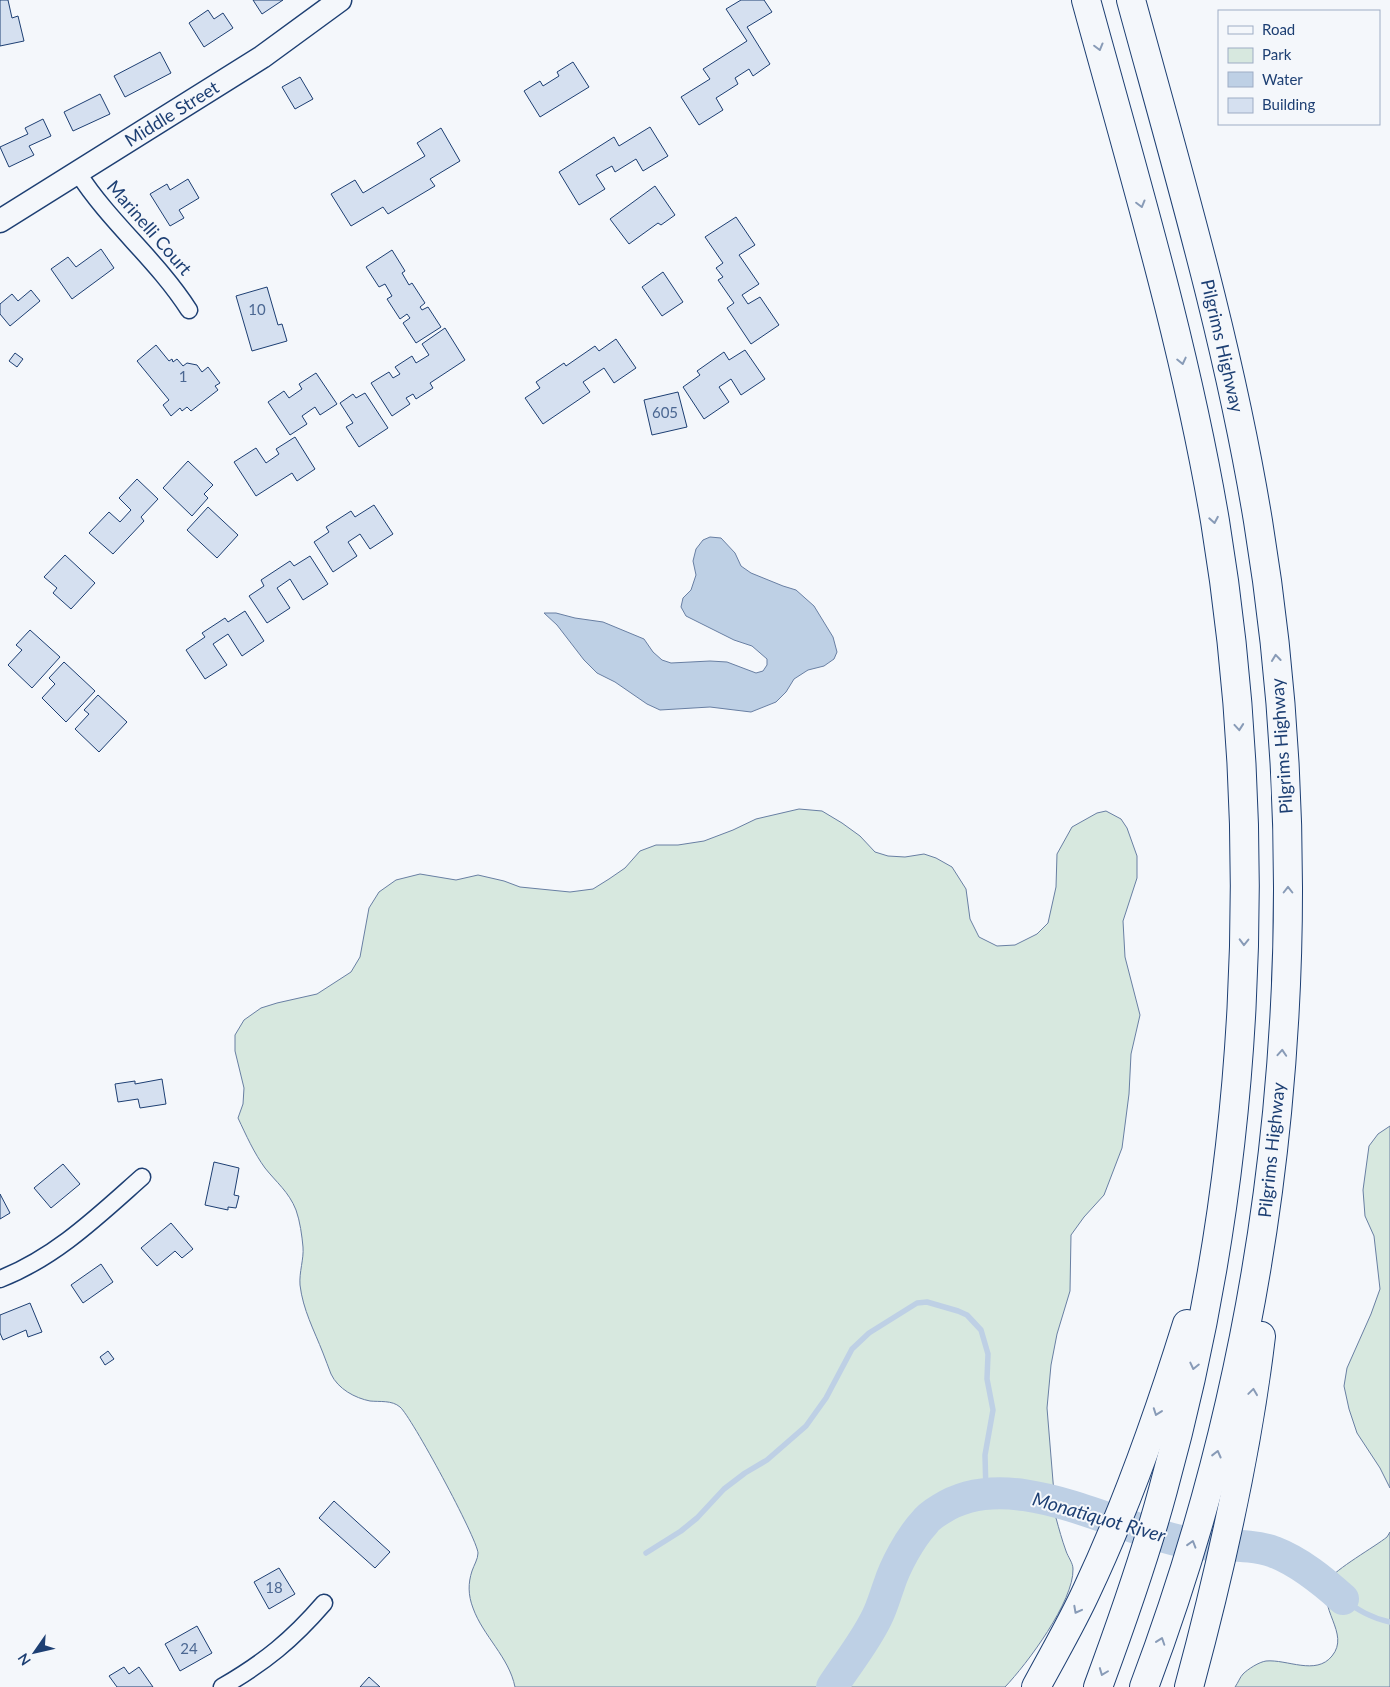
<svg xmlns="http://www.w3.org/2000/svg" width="1390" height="1687" viewBox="0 0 1390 1687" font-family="Lato,sans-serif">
  <rect width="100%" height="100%" fill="#f4f7fb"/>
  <!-- green -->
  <g fill="#d7e8df" stroke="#687fa3">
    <path d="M799,809L822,811L842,823L860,836L875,852L888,856L905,857L924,854L936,858L952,867L966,889L970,919L979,937L997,946L1015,945L1037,934L1048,923L1056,887L1057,854L1072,827L1097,813L1106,811L1121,819L1127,828L1137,856V878L1123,921L1125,957L1140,1015L1131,1054L1129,1094L1122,1148L1104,1195L1084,1217L1071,1235L1070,1291L1057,1334L1051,1365L1047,1408L1056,1518C1059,1529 1062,1540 1066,1551C1068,1557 1073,1563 1073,1569C1074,1601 1027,1664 1005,1687H515C509,1657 483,1636 473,1608C468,1595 468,1583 472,1571C474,1565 478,1559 478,1553C477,1538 411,1416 400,1407C392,1400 380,1402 370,1401C355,1398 338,1389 331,1374C328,1367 326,1360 323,1353C314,1330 303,1310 300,1285C299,1272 304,1259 303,1247C302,1236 300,1221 296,1210C289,1192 276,1182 265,1168C254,1153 246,1135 238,1118L243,1104L244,1088L235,1051V1035L244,1020L261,1008L277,1003L317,994L351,972L360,957L369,908L379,892L396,880L420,874L456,880L478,875L504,881L520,887L570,892L593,889L609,879L625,868L640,851L656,845H678L704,841L733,830L756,819Z"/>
    <polygon points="1390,1126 1390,1488 1380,1468 1357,1433 1349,1409 1344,1386 1347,1368 1371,1314 1380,1289 1374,1236 1365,1216 1363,1190 1369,1146 1378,1134"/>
    <path d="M1390,1532V1687H1235C1238,1683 1240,1677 1243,1674C1248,1669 1259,1662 1266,1661C1287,1659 1316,1676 1332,1656C1351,1633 1316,1609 1329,1580C1334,1570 1376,1546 1387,1537Z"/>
  </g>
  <!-- water -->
  <polygon fill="#bed0e5" stroke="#687fa3" points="710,537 721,538 735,553 741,566 751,573 783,586 796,590 814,606 833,637 837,652 834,659 824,666 808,670 794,679 786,692 776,702 751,712 710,707 660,710 647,704 615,682 597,673 584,660 557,625 544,613 556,613 575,618 603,622 644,639 653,652 662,660 671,663 710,661 727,662 756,673 763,671 767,665 767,659 752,646 734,640 686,616 681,607 683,598 691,590 696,575 693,561 696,549 703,540"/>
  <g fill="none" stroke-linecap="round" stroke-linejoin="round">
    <!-- stream -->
    <g stroke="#bed0e5" stroke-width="5.5">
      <polyline points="646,1553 681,1531 697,1518 724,1489 745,1473 767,1460 806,1426 826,1398 852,1349 869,1333 917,1303 927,1302 958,1311 967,1315 981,1330 988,1354 987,1379 993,1410 985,1455 986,1493"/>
      <path d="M1343,1599C1358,1610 1371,1618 1390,1622"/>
    </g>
    <!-- river -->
    <path stroke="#bed0e5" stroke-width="32" d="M832,1687C847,1664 865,1642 877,1617C882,1607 885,1596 889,1585C895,1566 910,1538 924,1523C928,1517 936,1512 941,1509C1011,1464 1113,1528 1185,1542C1214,1548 1246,1542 1274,1552C1300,1562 1323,1581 1343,1599"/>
  </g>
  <!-- building -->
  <g fill="#d5e0f0" stroke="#1d3f73">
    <polygon points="0,0 8,0 12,18 18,16 24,41 0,46"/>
    <polygon points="253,0 283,0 262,14"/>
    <polygon points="741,0 764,0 772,12 747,27 770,64 753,76 749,69 735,78 738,84 716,98 723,110 699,125 681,97 710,79 703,69 747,41 726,9"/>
    <polygon points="208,10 214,19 223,13 233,28 204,47 189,23"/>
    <polygon points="160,52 171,73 125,97 114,76"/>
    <polygon points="573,62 589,87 540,117 524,91 540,81 543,86 559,76 557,72"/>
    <polygon points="300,77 313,99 295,109 282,87"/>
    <polygon points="100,94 110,114 73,131 64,112"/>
    <polygon points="43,119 51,136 29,146 34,155 9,167 0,147 28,134 25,128"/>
    <polygon points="650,127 668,156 643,171 636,159 615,172 612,166 596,175 605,189 579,205 559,172 614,137 619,146"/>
    <polygon points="441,128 460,161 430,179 435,186 388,214 383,207 351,226 331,194 355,180 363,193 425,156 417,143"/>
    <polygon points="188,179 199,198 179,210 184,218 170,226 150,194 167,184 170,190"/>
    <polygon points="655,186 675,215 661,225 658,223 629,244 610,219"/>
    <polygon points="736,217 755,245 739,255 759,284 742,295 748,304 760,297 779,325 751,344 727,308 734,303 718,280 723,277 716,268 723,263 705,237"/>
    <polygon points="101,249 114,268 72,299 51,269 68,257 76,267"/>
    <polygon points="392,250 405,271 402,273 409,285 412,283 425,303 420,307 422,310 428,307 441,327 416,343 403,323 410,318 407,314 400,319 387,299 392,296 385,284 379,287 366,267"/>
    <polygon points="663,272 683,302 662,316 642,287"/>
    <polygon points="267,287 278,325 282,324 287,341 252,351 236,296"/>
    <polygon points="31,290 40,301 10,326 0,314 0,304 12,294 18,301"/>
    <polygon points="445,328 465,360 430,383 433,388 416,399 413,394 406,398 410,404 392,416 371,383 389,372 393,378 400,374 395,367 412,356 416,363 429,355 422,344"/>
    <polygon points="616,339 636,368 614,383 604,368 583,382 590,392 543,424 525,398 540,388 536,382 564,363 566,366 595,346 599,351"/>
    <polygon points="156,345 169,361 172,359 173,362 177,359 183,366 187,363 197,365 202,372 208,367 220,383 215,386 218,390 191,411 187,407 182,411 180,408 171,416 163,405 169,400 137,361"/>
    <polygon points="745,350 765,379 741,395 731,379 719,387 729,402 704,419 683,387 700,375 697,371 724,352 729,360"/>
    <polygon points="15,353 23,359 17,367 9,361"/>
    <polygon points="316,373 337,404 320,415 315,407 302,416 307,424 290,435 268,402 284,391 289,398 302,389 299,384"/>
    <polygon points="678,392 687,427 652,435 644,400"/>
    <polygon points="365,393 388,428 359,447 346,427 353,423 340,403 353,394 356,398"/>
    <polygon points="295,437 315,469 297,481 292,473 256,496 234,462 256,448 266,463 279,454 276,449"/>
    <polygon points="188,461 213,485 204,494 208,498 192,516 163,488"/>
    <polygon points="137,479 158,499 141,517 144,521 113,554 89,533 109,512 120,522 131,510 119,498"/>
    <polygon points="374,505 393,534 370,549 360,534 348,542 357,556 333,572 314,542 329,532 326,527 351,511 355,517"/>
    <polygon points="208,507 238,535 217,558 187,530"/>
    <polygon points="65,555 95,583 71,609 53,593 57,588 44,577"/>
    <polygon points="310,556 328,584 303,600 290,579 277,588 290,608 267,623 249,596 264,586 261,580 290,561 294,566"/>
    <polygon points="245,611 264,641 242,656 228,634 213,644 227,665 205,679 186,650 205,637 202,633 225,618 228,622"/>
    <polygon points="30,630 60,657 32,688 8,665 22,650 16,645"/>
    <polygon points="64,662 95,691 66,722 42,698 55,684 49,678"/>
    <polygon points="98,695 127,722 99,752 75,729 89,714 84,710"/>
    <polygon points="162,1079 166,1104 140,1108 138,1099 118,1102 115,1084 135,1081 135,1084"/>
    <polygon points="214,1162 239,1168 234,1195 239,1196 236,1208 228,1207 228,1210 205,1205"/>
    <polygon points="63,1164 80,1184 51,1208 34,1188"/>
    <polygon points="0,1194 10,1213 0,1219"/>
    <polygon points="171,1223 193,1249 182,1258 175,1251 157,1266 141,1248"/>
    <polygon points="101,1264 113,1282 83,1303 71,1285"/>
    <polygon points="30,1303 42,1332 28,1337 26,1330 3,1340 0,1333 0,1315"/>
    <polygon points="108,1351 114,1359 105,1365 100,1357"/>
    <polygon points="334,1501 390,1552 375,1568 319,1518"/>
    <polygon points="279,1568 295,1594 269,1609 254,1582"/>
    <polygon points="197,1626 212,1653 180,1671 165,1644"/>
    <polygon points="124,1667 129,1674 139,1667 153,1687 117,1687 109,1676"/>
    <polygon points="369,1677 380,1687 360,1687"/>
  </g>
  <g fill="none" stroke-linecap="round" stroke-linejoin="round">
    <defs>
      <g id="street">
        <path d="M78,173C110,223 157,260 189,310"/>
        <path d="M0,1279C56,1257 98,1216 142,1177"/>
        <path d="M222,1687C265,1662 292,1640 324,1603"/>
      </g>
      <polyline id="secondary" points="0,221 262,57 340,0"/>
      <g id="highway">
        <path d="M1086,0C1133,172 1185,344 1215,521C1268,843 1250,1176 1163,1490C1145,1557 1122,1622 1098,1687"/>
        <path d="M1131,0C1178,172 1229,344 1258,521C1322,910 1283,1318 1144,1687"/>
        <path d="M1036,1687C1053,1655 1072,1623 1087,1590C1127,1505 1159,1414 1187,1324"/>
        <path d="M1189,1687C1220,1572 1247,1454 1261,1336"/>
      </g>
    </defs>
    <!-- street casing -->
    <use href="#street" stroke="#1d3f73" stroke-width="19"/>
    <!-- secondary casing -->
    <use href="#secondary" stroke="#1d3f73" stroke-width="25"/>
    <!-- highway casing -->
    <use href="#highway" stroke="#1d3f73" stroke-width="30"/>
    <!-- street -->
    <use href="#street" stroke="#f4f7fb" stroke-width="16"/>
    <!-- secondary -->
    <use href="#secondary" stroke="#f4f7fb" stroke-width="22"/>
    <!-- highway -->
    <use href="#highway" stroke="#f4f7fb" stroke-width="28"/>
  </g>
  <!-- one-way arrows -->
  <defs><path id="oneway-chevron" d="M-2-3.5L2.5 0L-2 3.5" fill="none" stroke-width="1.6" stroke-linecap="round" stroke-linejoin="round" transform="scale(1.25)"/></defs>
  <g stroke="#889bb7">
    <use href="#oneway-chevron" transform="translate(1099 47) rotate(75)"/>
    <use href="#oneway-chevron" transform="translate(1141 204) rotate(75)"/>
    <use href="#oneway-chevron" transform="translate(1182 361) rotate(77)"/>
    <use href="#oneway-chevron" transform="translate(1214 520) rotate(80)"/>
    <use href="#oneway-chevron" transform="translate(1276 658) rotate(-96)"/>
    <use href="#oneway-chevron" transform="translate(1239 727) rotate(85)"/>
    <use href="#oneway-chevron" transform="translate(1288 890) rotate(-90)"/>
    <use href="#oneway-chevron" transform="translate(1244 942) rotate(91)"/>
    <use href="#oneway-chevron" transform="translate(1282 1053) rotate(-86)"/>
    <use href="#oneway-chevron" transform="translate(1194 1366) rotate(103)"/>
    <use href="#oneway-chevron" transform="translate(1253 1392) rotate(-82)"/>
    <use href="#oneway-chevron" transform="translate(1157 1412) rotate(110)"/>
    <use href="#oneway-chevron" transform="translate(1217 1454) rotate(-76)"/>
    <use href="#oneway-chevron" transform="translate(1192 1544) rotate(-73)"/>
    <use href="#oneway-chevron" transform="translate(1077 1610) rotate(118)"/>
    <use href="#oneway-chevron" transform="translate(1161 1641) rotate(-71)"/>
    <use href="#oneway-chevron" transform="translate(1103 1672) rotate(111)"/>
  </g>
  <g text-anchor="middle" stroke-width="4" stroke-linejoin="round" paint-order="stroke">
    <!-- number labels -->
    <g font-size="15" fill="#4b6792">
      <text x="257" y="315">10</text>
      <text x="183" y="382">1</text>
      <text x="665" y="418">605</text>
      <text x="274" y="1593">18</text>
      <text x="189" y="1654">24</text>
    </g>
    <!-- street labels -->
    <g font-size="18" fill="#1d3f73" stroke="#f4f7fb">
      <text transform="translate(172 114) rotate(-32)" y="6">Middle Street</text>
      <text transform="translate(149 228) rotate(49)" y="6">Marinelli Court</text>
      <text transform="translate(1222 346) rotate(77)" y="6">Pilgrims Highway</text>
      <text transform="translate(1282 746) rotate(-94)" y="6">Pilgrims Highway</text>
      <text transform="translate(1272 1150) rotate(-84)" y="6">Pilgrims Highway</text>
    </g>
    <!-- water labels -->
    <g font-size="19" font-style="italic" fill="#1d3f73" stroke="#f4f7fb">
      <text transform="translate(1099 1517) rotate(16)" y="7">Monatiquot River</text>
    </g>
  </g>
  <!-- legend -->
  <rect x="1218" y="10" width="162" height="115" fill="#f4f7fb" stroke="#9eadc5"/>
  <rect x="1228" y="26" width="25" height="8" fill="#f4f7fb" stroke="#9eadc5"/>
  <text x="1262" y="35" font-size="15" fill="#1d3f73">Road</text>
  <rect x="1228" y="48" width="25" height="15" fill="#d7e8df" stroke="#9eadc5"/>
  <text x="1262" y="60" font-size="15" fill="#1d3f73">Park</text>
  <rect x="1228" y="72" width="25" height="15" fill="#bed0e5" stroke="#9eadc5"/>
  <text x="1262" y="85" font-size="15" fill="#1d3f73">Water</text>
  <rect x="1228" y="98" width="25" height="15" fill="#d5e0f0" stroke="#9eadc5"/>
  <text x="1262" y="110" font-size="15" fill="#1d3f73">Building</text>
  <!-- north arrow -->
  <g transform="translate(35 1652) rotate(236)" stroke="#f4f7fb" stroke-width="4" paint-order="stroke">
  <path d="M0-4L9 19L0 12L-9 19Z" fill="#1d3f73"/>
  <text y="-8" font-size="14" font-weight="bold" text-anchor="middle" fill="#1d3f73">N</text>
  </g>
</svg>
